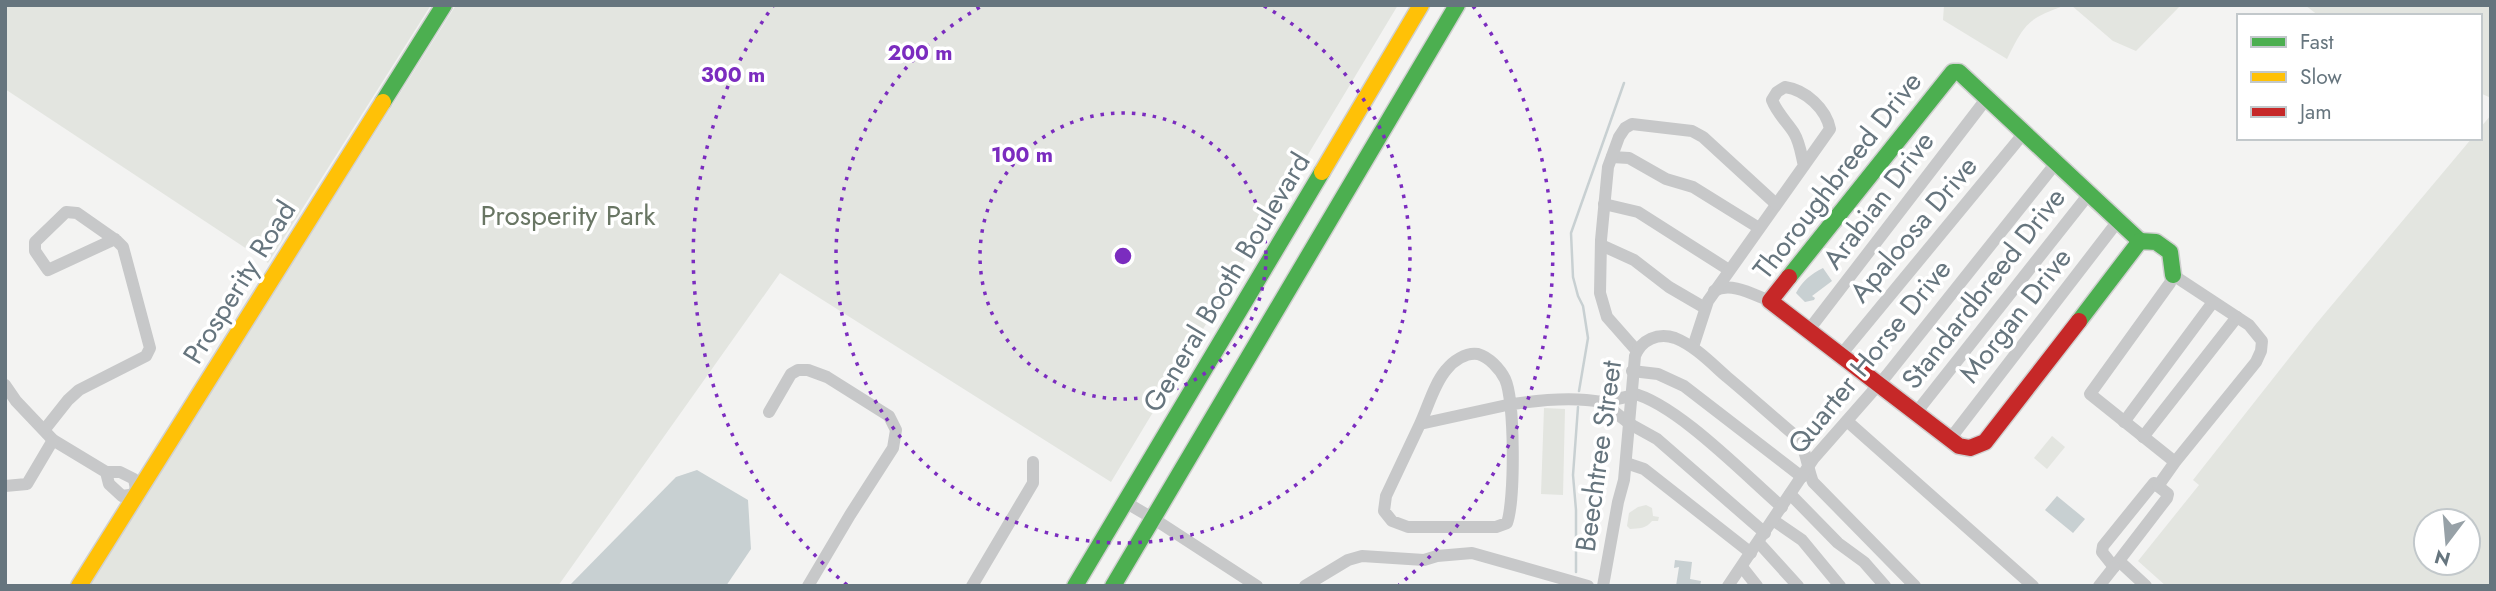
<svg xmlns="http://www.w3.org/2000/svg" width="2496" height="591" viewBox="0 0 2496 591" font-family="Jost,sans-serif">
  <rect width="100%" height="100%" fill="#f3f3f2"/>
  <!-- green -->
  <g fill="#e3e5e0" fill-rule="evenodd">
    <polygon points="5,5 431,5 268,263 5,89"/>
    <polygon points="456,5 1398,5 1111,482 780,273 558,586 88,586"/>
    <path d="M1944,5H2066C2027,19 2025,23 2007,59L1943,20Z"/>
    <polygon points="2071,5 2181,5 2136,51 2113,41"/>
    <polygon points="2305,5 2491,5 2491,98 2480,93 2480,16 2319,16"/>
    <path d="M2491,115V586H2166L2138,561L2199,485L2193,480L2316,324L2472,138H2480V128ZM2468,521V563H2426V521Z"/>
    <polygon points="1544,408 1565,409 1563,495 1541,494"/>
    <polygon points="2052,436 2065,447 2047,469 2034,458"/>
    <path d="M1646,505L1652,508L1653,516L1659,517L1658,521H1652C1646,529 1639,528 1630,529L1627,526L1629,513L1638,507Z"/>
  </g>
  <!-- water -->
  <g fill="#c8d0d2">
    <path d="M1823,268L1832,281L1812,296L1815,298L1814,300L1805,302L1796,293C1802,281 1811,274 1823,268Z"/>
    <polygon points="697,470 748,500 751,549 726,586 569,586 676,477"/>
    <polygon points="2057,496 2085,519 2073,533 2045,510"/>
    <polygon points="1675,560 1692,562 1690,579 1701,581 1700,586 1676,586 1679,567 1674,568"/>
  </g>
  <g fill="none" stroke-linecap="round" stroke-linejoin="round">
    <!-- stream -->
    <g stroke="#c8d0d2" stroke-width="2.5">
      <polyline points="1579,391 1588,338 1583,306 1578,296 1573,277 1571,233 1624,83"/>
      <polyline points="1576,572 1576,510 1573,475 1578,407"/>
    </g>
    <defs>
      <g id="fast">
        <polyline points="383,102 444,5"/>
        <polyline points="1789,277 1953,72 1959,72 2140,241"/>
        <polyline points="2079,321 2140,241 2156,242 2170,252 2173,275"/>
        <polyline points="1075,586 1322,172"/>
        <polyline points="1113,586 1457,5"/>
      </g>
      <g id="slow">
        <polyline points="1322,172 1421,5"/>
        <polyline points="79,586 383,102"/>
      </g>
      <polyline id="jam" points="1789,277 1770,301 1959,446 1970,448 1985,442 2079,321"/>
    </defs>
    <!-- fast casing -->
    <use href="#fast" stroke="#d0d0d0" stroke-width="19"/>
    <!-- slow casing -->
    <use href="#slow" stroke="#d0d0d0" stroke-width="19"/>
    <!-- jam casing -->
    <use href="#jam" stroke="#d0d0d0" stroke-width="19"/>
    <!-- street -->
    <g stroke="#c7c8c9" stroke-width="12">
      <polyline points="1612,157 1629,158 1666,179 1693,187 1759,228"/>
      <polyline points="1604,204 1638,212 1729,270"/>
      <polyline points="1601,245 1634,260 1669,287 1705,308"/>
      <path d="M1714,291C1731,281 1754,295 1770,301"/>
      <polyline points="1808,331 1987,98"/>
      <path d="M1693,347L1708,301L1830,129C1826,109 1806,90 1785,87L1777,92L1772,100C1777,113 1787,122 1794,133C1800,143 1801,154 1804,166"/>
      <polyline points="1637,351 1607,317 1600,293 1601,240 1608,167 1619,137 1625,128 1632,124 1692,131 1703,137 1776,204"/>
      <polyline points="1840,356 2024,133"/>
      <polyline points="1632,371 1658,374 1684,386 1802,477"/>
      <polyline points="5,385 16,401 53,440 106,472 120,472 134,479 137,494 122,496 109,484 106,472"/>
      <path d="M1632,393C1677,404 1745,475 1782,507"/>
      <polyline points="1631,396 1602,402 1630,424 1657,439 1765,533"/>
      <polyline points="769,412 791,374 798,370 808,370 827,377 889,416 896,430 893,448 850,515 808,586"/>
      <polyline points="1915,414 2089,194"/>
      <polyline points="1847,421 2033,586"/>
      <polyline points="2124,422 2213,302"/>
      <path d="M1420,424C1428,407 1434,384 1446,370C1453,361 1466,352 1478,354C1489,357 1500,369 1505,379C1515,400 1515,500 1507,523L1496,527H1408L1392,521L1384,511L1386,496L1420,424L1507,405C1537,400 1571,396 1602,402"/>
      <polyline points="45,429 68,400 79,390 146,356 150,348 123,247 117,241 77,213 66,212 35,242 35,251 48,270 115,239"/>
      <polyline points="2143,437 2237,317"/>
      <polyline points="1950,439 2118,221"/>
      <polyline points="1626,463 1644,469 1751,553"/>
      <polygon points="2154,483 2168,494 2167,498 2114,567 2102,552 2103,546"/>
      <polyline points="5,486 27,484 53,440"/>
      <polyline points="2158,486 2175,462 2256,362 2261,351 2262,341 2249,325 2173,275 2170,283 2090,394 2175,462"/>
      <polyline points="1790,494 1838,543 1864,562 1885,586"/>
      <polyline points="1125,502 1154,519 1257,586"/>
      <polyline points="1773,520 1802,540 1840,586"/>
      <polyline points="1759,543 1798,586"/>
      <polyline points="2119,561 2146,586"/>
      <polyline points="1742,567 1757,586"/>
      <polyline points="972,586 1033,483 1033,462"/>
      <polyline points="1305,586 1348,560 1362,556 1424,560 1437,556 1472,553 1588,586"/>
      <path d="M1603,586L1618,502L1624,480L1635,356C1641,340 1658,332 1675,338C1695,346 1711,363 1727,377C1751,397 1774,418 1798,438C1807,452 1807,467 1813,482L1915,586"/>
      <polyline points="1728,586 1814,458 1887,375 2056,163"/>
      <polyline points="2099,586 2114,567"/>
    </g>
    <!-- fast -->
    <use href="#fast" stroke="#4caf50" stroke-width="16"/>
    <!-- slow -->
    <use href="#slow" stroke="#ffc107" stroke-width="16"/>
    <!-- jam -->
    <use href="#jam" stroke="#c62828" stroke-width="16"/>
  </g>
  <!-- distance rings -->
  <g fill="none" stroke="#7b2cbf" stroke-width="3.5" stroke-dasharray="3.5 7">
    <circle cx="1123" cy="256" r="143"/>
    <path d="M1264 6A287 287 0 1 1 982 6"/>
    <path d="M847 585A430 430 0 0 1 773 6M1473 6A430 430 0 0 1 1399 585"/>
  </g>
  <g text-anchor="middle" stroke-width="7" stroke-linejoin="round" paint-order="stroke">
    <!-- street labels -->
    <g font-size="28" fill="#66757e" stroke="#fff">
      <text transform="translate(1837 175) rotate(-52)" y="10">Thoroughbreed Drive</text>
      <text transform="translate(1878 200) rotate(-53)" y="10">Arabian Drive</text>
      <text transform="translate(1913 229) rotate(-50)" y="10">Apaloosa Drive</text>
      <text transform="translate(239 282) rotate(-58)" y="10">Prosperity Road</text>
      <text transform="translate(1226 282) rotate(-59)" y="10">General Booth Boulevard</text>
      <text transform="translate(1983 288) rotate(-52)" y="10">Standardbreed Drive</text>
      <text transform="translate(2015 315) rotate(-52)" y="10">Morgan Drive</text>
      <text transform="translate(1869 356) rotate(-51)" y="10">Quarter Horse Drive</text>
      <text transform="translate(1598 456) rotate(-82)" y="10">Beechtree Street</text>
    </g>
    <!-- park labels -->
    <g font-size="28" fill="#697664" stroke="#fff">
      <text x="568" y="225">Prosperity Park</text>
    </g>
  </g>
  <circle cx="1123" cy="256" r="10" fill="#7b2cbf" stroke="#fff" stroke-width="3.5"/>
  <g font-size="21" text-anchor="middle" font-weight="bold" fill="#7b2cbf" stroke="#fff" stroke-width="7" stroke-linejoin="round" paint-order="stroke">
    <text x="920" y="60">200 m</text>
    <text x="733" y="82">300 m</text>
    <text x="1022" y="162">100 m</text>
  </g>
  <!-- border -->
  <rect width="2496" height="591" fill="none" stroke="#66757e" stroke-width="14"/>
  <!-- legend -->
  <rect x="2237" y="14" width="245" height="126" fill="#ffffff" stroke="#c2c8cb" stroke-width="2"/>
  <rect x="2251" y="37" width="35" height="10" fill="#4caf50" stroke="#c2c8cb" stroke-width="2"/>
  <text x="2300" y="49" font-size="21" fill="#66757e">Fast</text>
  <rect x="2251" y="72" width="35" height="10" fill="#ffc107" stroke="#c2c8cb" stroke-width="2"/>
  <text x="2300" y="84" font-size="21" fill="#66757e">Slow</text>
  <rect x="2251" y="107" width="35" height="10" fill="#c62828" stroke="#c2c8cb" stroke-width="2"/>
  <text x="2300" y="119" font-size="21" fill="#66757e">Jam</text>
  <!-- north arrow -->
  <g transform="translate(2447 542) rotate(196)"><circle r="33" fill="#ffffff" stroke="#c2c8cb" stroke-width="2"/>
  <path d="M0-5L12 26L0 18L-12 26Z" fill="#97a1a7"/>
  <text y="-10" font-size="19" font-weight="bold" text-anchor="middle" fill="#66757e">N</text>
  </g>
</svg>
